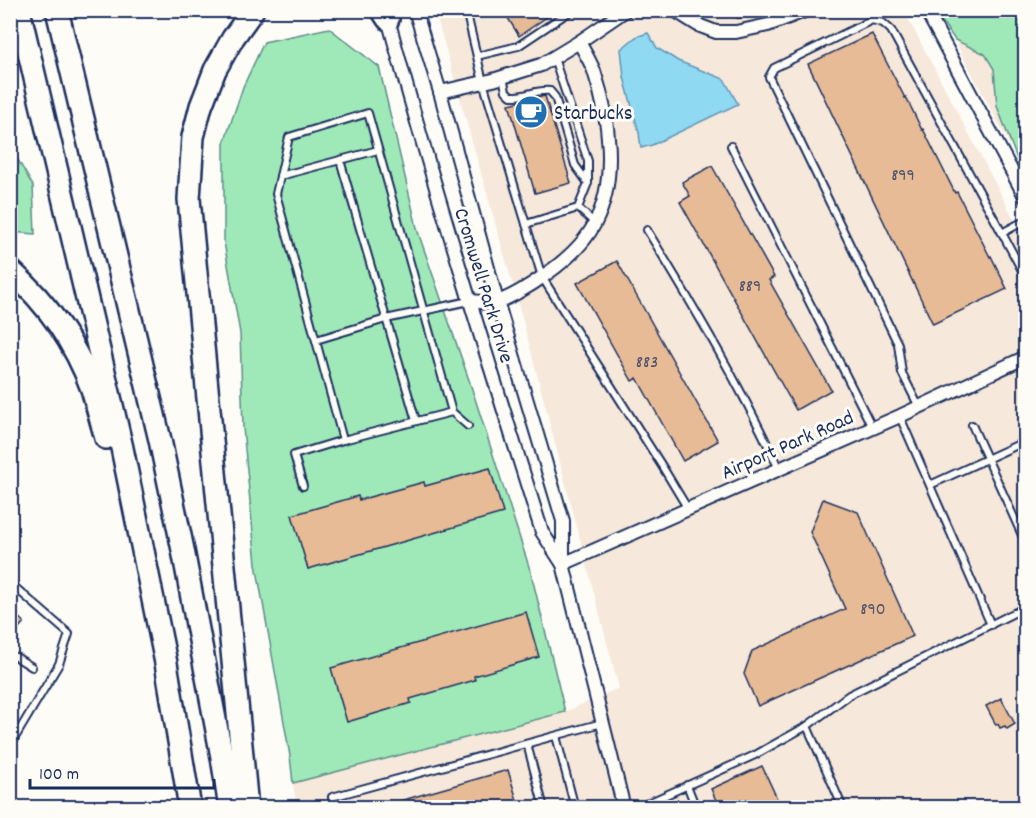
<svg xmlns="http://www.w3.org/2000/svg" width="1036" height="818" viewBox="0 0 1036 818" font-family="Dekko,sans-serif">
  <rect width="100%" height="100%" fill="#fdfcf7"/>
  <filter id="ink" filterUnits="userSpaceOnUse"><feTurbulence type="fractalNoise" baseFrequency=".0167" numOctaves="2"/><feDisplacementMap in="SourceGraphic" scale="12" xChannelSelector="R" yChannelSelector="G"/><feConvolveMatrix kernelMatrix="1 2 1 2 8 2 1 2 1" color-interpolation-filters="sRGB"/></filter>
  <g filter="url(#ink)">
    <!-- built -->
    <g fill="#f6e8da">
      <polygon points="435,11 904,11 1025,240 1025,807 297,808 293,783 565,712 619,688 522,317"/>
      <polygon points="1025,11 1025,173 951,34"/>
    </g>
    <!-- green -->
    <g fill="#9fe9b8" stroke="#5d8c8b" stroke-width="1.5">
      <polygon points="936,11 1025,11 1025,176 1017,159 997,106 994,69 985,54 955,40 940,19"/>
      <polygon points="329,28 379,67 418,232 470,383 531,573 565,712 293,783 290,756 256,564 243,428 240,333 224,242 224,143 243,87 264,42"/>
      <polygon points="10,146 33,186 35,234 11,232"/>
    </g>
    <!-- water -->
    <polygon fill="#90d9f2" stroke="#6195b7" stroke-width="1.5" points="648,33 657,48 678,61 724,79 738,104 652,145 641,148 639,133 624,77 621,49 636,37"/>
    <!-- building -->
    <g fill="#e6bb96" stroke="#1b2f5e" stroke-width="1.5">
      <polygon points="503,10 557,10 519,36"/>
      <polygon points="872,34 905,98 906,97 922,130 923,129 955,193 957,192 990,257 991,256 1007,289 933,324 808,64"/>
      <polygon points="545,96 571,183 535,193 509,104"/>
      <polygon points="712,166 774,277 769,280 831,390 796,410 680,202 690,196 682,182"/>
      <polygon points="617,261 718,441 683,461 637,378 632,381 577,283"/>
      <polygon points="490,468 503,513 308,569 292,515 358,496 359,500 424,482 425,486"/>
      <polygon points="823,499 858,512 913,636 758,706 744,674 752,651 845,609 810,532"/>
      <polygon points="10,610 24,622 10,638"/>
      <polygon points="526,612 539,657 474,676 475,680 410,699 411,703 347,722 331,668"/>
      <polygon points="1001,698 1015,724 1007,729 1005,726 1000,728 998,724 996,725 986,706"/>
      <polygon points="762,766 781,807 719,807 711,789"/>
      <polygon points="508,770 519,807 387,807 386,805"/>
    </g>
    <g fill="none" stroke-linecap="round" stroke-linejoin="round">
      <defs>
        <g id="lane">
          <polyline points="466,10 483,82 542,277 662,466 688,509"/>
          <polyline points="729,10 739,14 754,10"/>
          <polyline points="477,56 518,46 572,10"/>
          <path d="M503,77L506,91L511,96C525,97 537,89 550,91L555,97L575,165L588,183"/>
          <polyline points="731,146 872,427"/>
          <polyline points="340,160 416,421"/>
          <polyline points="280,176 378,150"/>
          <polyline points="578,208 595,223"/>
          <polyline points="1026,220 1002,233 1026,278"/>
          <polyline points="526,224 578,208 588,183 588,161 554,58"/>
          <path d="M647,230C694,307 741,386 779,469"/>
          <polyline points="316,340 386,319 469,301"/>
          <polyline points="919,407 902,373 898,344 769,77 774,68 872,20 883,23 891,30 1002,233"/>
          <polyline points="452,412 368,113 289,137 276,194 343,440 452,412 468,426"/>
          <polyline points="900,417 991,625"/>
          <polyline points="972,425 1026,544"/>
          <polyline points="930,485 1026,441"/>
          <polyline points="303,486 294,455 343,440"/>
          <polyline points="10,583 69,634 59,664 10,746"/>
          <polyline points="10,656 16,657 32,667"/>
          <polyline points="807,726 843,808"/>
          <polyline points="556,736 575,808"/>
          <polyline points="527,744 544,808"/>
          <polyline points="687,785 696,808"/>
          <polyline points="333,808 332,797 602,723"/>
          <polyline points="637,808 755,755 807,726 849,695 1026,607"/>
        </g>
        <g id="street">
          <polyline points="415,10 440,92 497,301 563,521 563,564 624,808"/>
          <polyline points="674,10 698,25 716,32 736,32 768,25 807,10"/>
          <polyline points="926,10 1026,198"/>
          <path d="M387,15C434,189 488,361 542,532L562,563"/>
          <polyline points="440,92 493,80 541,65 579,42 626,10"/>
          <path d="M469,301C476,301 485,303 492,303C506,301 533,284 545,275C565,261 584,245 595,223C618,179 609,116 594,71C590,61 584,51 579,42"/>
          <polyline points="563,564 900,416 1026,357"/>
        </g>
        <g id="highway">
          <polyline points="19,10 122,448 166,663 190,808"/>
          <polyline points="57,10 160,440 183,550 222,757 230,808"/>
          <polyline points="382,10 388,19"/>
          <path d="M10,270C47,303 75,342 92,389C97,405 101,422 106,438"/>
          <polyline points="247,808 189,199 193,137 201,106 215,70 233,38 253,10"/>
        </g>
      </defs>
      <!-- lane casing -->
      <use href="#lane" stroke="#1b2f5e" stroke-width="10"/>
      <!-- street casing -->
      <use href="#street" stroke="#1b2f5e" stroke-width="16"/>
      <!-- highway casing -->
      <use href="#highway" stroke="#1b2f5e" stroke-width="26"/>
      <!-- lane -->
      <use href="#lane" stroke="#fdfcf7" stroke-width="6"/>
      <!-- street -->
      <use href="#street" stroke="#fdfcf7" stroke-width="12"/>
      <!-- highway -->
      <use href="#highway" stroke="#fdfcf7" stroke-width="21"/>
    </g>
  </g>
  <!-- icons -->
  <defs>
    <symbol id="cafe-disc" viewBox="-11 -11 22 22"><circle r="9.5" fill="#1f6fb2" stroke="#fdfcf7"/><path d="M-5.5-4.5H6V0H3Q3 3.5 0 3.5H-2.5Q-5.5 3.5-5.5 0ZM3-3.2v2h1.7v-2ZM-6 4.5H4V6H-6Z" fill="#fff"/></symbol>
  </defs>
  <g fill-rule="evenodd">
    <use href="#cafe-disc" x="512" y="93" width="38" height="38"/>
  </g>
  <g text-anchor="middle" stroke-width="6" stroke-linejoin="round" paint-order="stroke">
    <!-- number labels -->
    <g font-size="18" fill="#4e526c">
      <text x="903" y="180">899</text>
      <text x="750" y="291">889</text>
      <text x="647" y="367">883</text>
      <text x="873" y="614">890</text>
    </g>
    <!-- poi labels -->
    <g font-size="21" fill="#1b2f5e" stroke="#fdfcf7" text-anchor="start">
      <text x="554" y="119">Starbucks</text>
    </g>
    <!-- street labels -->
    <g font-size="21" fill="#1b2f5e" stroke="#fdfcf7">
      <text transform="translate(485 285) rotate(73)" y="7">Cromwell Park Drive</text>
      <text transform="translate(787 444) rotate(-24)" y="7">Airport Park Road</text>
    </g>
  </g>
  <!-- margin -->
  <rect width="1036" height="818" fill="none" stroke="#fdfcf7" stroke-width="36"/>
  <rect x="18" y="18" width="1000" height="782" fill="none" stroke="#1b2f5e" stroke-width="2" filter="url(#ink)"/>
  <!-- scale -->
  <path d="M30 779v9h184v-9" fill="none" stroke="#1b2f5e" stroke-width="3"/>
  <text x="39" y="779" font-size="18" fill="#1b2f5e" stroke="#fdfcf7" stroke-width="4.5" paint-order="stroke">100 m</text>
</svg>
